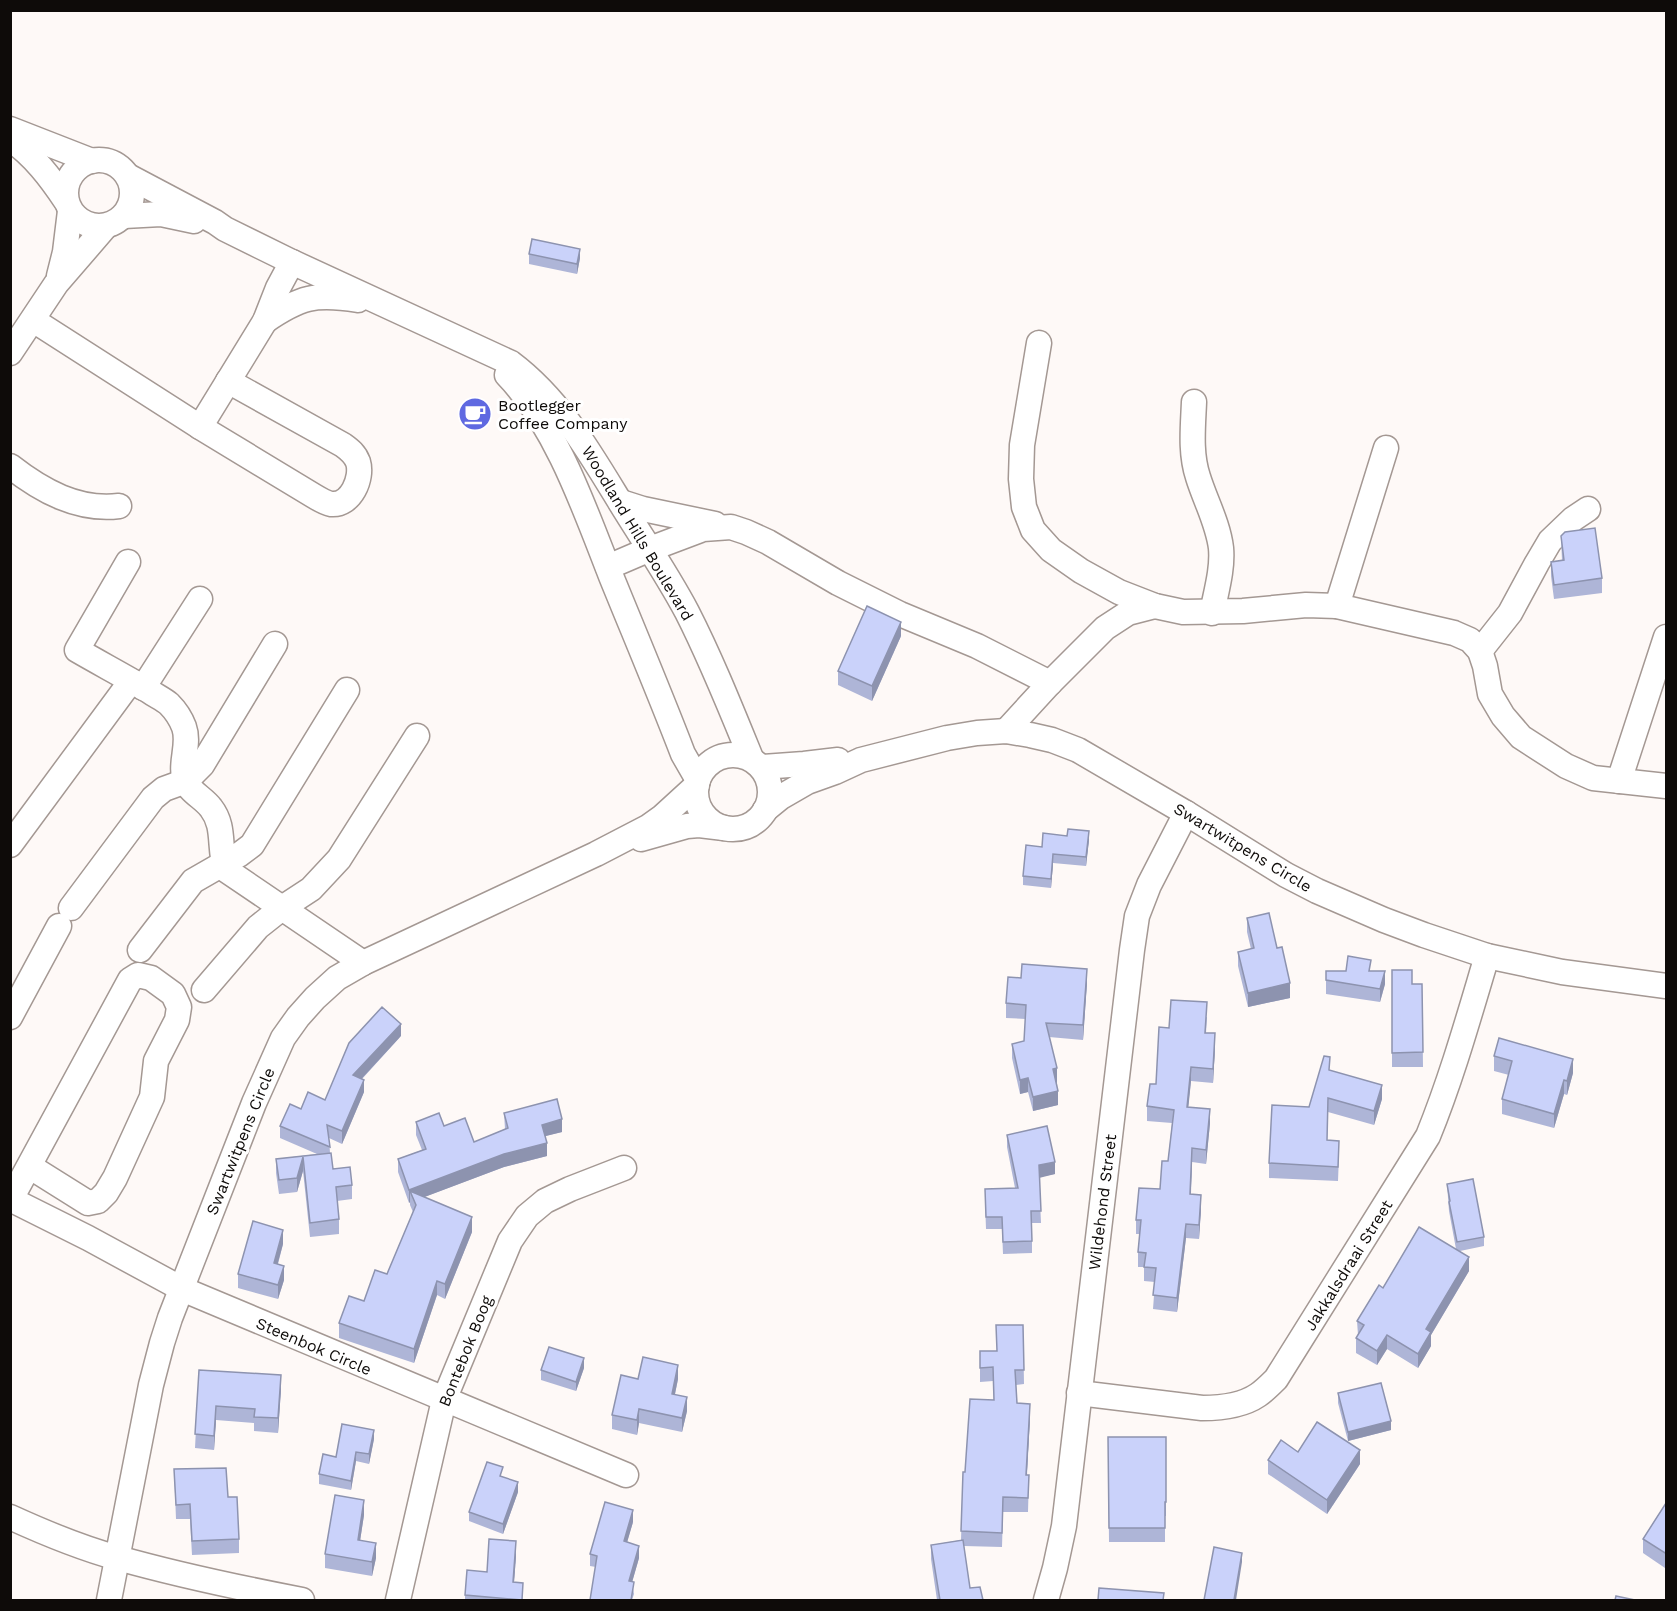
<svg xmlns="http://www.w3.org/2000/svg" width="1677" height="1611" viewBox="0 0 1677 1611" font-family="'Work Sans',sans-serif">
  <rect width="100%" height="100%" fill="#fef9f7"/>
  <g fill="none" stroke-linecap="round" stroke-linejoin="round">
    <defs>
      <g id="minor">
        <polyline points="10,129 92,161"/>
        <path d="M10,139C34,156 50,177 66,201"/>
        <circle cx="99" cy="193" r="33"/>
        <path d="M128,176L215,222L225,229L292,262L511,363C559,399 589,451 620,502C642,538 667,574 687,612C711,659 731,709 751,758"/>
        <polyline points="124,216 161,214 194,221"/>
        <polyline points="59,276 65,252 70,211"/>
        <path d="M33,320L200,427L314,496C319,499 326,503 331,504C351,506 363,478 358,462C355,454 350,450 343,445L228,381"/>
        <path d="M265,321C300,297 315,293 358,300"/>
        <polyline points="1039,343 1022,445 1021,479 1024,507 1033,530 1051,550 1081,571 1119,592 1155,606 1183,612 1243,611 1306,605 1337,606 1454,633 1470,640 1480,651 1485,666 1490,694 1503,716 1521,737 1566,766 1593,778 1666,786"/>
        <polyline points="10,353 56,284 106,226"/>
        <path d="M507,375C557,427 585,510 611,576C635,635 660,694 683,754L698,780"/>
        <path d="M1194,402C1193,427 1190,453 1198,477C1205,500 1218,523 1221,548C1223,569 1216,592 1212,613"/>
        <polyline points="200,427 265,321 278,288 292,262"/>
        <path d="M10,466C42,491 78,511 119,506"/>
        <polyline points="621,502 643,509 715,524"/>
        <path d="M128,562L77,650C101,664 126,677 149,691C156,696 163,699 169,704C175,710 181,719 184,727C190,744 180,762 184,777C188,792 203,797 211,808C226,827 218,849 226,870L363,963"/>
        <polyline points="608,567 650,549 703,529 731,527 746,532 768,542 838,583 900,614 977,646 1050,683"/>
        <polyline points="1337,606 1386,448"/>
        <polyline points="1480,651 1510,613 1537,563 1550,541 1573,519 1588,509"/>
        <polyline points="143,688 200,599"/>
        <polyline points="1006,731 1050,683 1105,628 1128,613 1155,606"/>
        <circle cx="733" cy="792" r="37"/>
        <polyline points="761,767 804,764 838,760"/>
        <polyline points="1619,781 1666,637"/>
        <polyline points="765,810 781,797 807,782 835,772 861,760 947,738 977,733 1006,731 1030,735 1052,740 1078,750 1186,813 1286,875 1317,891 1384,920 1424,935 1487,956 1562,972 1666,986"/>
        <polyline points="641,839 687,826 699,825 724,828"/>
        <polyline points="10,845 131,681"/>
        <polyline points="71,908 153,798 164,789 186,781 202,765 275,644"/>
        <polyline points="140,950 193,881 240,854 252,845 347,690"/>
        <polyline points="204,990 258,927 282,908 311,889 339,859 417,736"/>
        <polyline points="10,1017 59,926"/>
        <polyline points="10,1199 88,1238 182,1289 626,1475"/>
        <polyline points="11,1199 130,980 138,975 151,978 173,994 179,1007 177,1020 156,1061 152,1097 115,1178 106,1193 98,1201 88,1203 29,1166"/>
        <path d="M1079,1393L1202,1408C1221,1408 1242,1406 1258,1395C1264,1391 1270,1385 1276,1379L1428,1136C1452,1077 1469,1016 1487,956"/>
        <path d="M10,1517C45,1533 81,1548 118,1558C178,1575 240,1588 302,1600"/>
        <polyline points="109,1600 151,1385 162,1343 170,1318 254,1103 283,1038 298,1017 315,998 337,978 363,963 596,854 648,827 662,817 697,785"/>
        <polyline points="398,1600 444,1400 510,1241 527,1216 545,1201 570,1189 624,1168"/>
        <polyline points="1046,1600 1055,1568 1064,1526 1132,950 1137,916 1149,885 1186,813"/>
      </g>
    </defs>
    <!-- minor casing -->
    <use href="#minor" stroke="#a49893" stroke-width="27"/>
    <!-- minor -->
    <use href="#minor" stroke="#fff" stroke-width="24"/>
  </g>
  <!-- wall -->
  <g fill="#aeb5d7">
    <polygon points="529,254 580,258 577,274 529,264"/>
    <polygon points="1561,536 1602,578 1602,593 1554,599 1551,576 1551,562 1562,561"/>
    <polygon points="901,636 872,701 838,685 838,671"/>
    <polygon points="1089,840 1086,866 1053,863 1051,888 1023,885 1023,876 1042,847"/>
    <polygon points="1247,918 1277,948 1290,998 1248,1007 1238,966 1238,952 1251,949 1247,932"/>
    <polygon points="1392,970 1412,984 1422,984 1423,1067 1392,1067"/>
    <polygon points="1371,971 1385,984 1380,1002 1326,994 1326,980"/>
    <polygon points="1087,983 1083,1040 1049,1037 1057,1083 1058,1105 1033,1111 1028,1092 1020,1094 1012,1058 1012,1044 1024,1041 1026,1019 1006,1018 1006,1003"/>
    <polygon points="1207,1017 1206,1033 1215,1048 1213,1083 1191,1081 1188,1107 1210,1123 1206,1164 1192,1162 1191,1194 1201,1209 1199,1239 1186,1238 1177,1312 1153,1309 1155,1282 1144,1281 1144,1267 1138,1267 1138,1252 1140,1234 1136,1234 1136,1220 1160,1189 1168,1161 1172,1123 1147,1121 1147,1106 1156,1084 1169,1028"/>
    <polygon points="401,1036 362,1079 364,1092 342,1144 329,1138 330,1153 333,1169 352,1185 352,1199 337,1201 339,1219 339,1234 310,1237 303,1171 297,1192 279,1194 276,1173 276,1159 317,1154 280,1138 280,1126 301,1109 325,1100"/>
    <polygon points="1494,1056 1573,1073 1567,1095 1564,1094 1554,1128 1502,1114 1502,1099 1509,1075 1494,1071"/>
    <polygon points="1330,1070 1382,1099 1374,1125 1328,1112 1327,1140 1339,1155 1338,1181 1269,1178 1269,1163 1309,1107"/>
    <polygon points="504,1113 562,1132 545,1136 547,1156 504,1167 424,1197 472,1232 445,1299 437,1295 414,1363 339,1338 339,1323 364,1301 387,1274 413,1212 410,1205 410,1202 409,1203 398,1172 398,1159 422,1150 416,1135 416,1122 444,1126 474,1142 505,1129"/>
    <polygon points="1007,1135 1055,1174 1039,1177 1041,1223 1032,1223 1032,1253 1003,1254 1002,1229 986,1229 985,1201 1015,1188 1007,1147"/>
    <polygon points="1447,1184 1484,1237 1484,1246 1460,1251 1469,1271 1431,1335 1431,1346 1418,1368 1387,1349 1377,1365 1356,1353 1356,1338 1358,1335 1357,1321 1383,1288 1456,1249 1449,1211"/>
    <polygon points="283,1244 278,1264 284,1280 278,1299 238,1288 238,1274"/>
    <polygon points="1023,1325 1024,1384 1016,1385 1017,1403 1030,1418 1027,1475 1029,1475 1028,1512 1003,1512 1002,1547 964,1546 970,1588 983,1600 937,1600 931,1559 931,1545 961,1540 963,1472 965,1472 994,1400 993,1381 980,1382 980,1351 996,1351"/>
    <polygon points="584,1368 576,1391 541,1380 541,1370"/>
    <polygon points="199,1370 281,1389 278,1433 254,1431 254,1423 216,1420 214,1450 195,1448"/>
    <polygon points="638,1379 678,1379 675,1394 687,1411 682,1432 639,1423 637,1435 612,1429 612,1415"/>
    <polygon points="1338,1393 1391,1430 1348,1441 1338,1403"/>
    <polygon points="1108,1437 1166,1437 1166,1516 1165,1516 1165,1542 1109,1542"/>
    <polygon points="374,1439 369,1464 356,1461 351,1490 319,1484 319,1474 336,1457"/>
    <polygon points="1268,1460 1360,1464 1327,1514 1268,1474"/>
    <polygon points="174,1469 228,1497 239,1539 239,1553 192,1555 190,1519 176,1519"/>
    <polygon points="503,1477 518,1492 503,1534 469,1521 469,1512"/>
    <polygon points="1666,1503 1665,1568 1643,1553 1643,1539"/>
    <polygon points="364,1515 360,1541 376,1558 372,1576 325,1568 325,1554"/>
    <polygon points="633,1522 627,1542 639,1558 632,1582 634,1594 632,1600 590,1600 596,1567 590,1566 590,1554"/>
    <polygon points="516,1556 514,1582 523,1600 465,1600 465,1595 487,1572"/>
  </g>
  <!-- shaded-wall -->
  <g fill="#8d93af">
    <polygon points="580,249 580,258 577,274 577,264"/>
    <polygon points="901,622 901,636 872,701 872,686"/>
    <polygon points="1089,831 1089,840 1086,866 1086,857"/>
    <polygon points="1053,854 1053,863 1051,888 1051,879"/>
    <polygon points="1087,969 1087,983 1083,1040 1083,1025"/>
    <polygon points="1385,971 1385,984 1380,1002 1380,989"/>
    <polygon points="1290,983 1290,998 1248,1007 1248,993"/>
    <polygon points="401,1024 401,1036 353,1088 353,1075"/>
    <polygon points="1215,1033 1215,1048 1213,1083 1213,1069"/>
    <polygon points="1573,1059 1573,1073 1567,1095 1567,1081"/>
    <polygon points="1191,1067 1191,1081 1187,1121 1187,1107"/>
    <polygon points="1057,1068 1057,1083 1053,1083 1053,1069"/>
    <polygon points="1028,1078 1028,1092 1020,1094 1020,1080"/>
    <polygon points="364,1080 364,1092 342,1144 342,1131"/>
    <polygon points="1564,1080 1564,1094 1554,1128 1554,1114"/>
    <polygon points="1382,1085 1382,1099 1374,1125 1374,1111"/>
    <polygon points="1058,1091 1058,1105 1033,1111 1033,1097"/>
    <polygon points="1210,1109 1210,1123 1206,1164 1206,1150"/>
    <polygon points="562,1119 562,1132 542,1137 542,1125"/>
    <polygon points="547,1143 547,1156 504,1167 414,1201 410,1191 410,1202 409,1203 409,1190 504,1154"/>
    <polygon points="1192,1148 1192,1162 1190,1208 1190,1194"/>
    <polygon points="303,1157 303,1171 297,1192 297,1178"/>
    <polygon points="1055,1162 1055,1174 1039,1178 1039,1165"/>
    <polygon points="1201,1195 1201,1209 1199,1239 1199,1225"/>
    <polygon points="472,1217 472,1232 445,1299 445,1284"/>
    <polygon points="1186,1224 1186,1238 1177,1312 1177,1298"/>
    <polygon points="283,1230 283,1244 274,1277 274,1263"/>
    <polygon points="1469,1257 1469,1271 1431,1335 1431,1346 1418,1368 1418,1354 1426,1329"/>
    <polygon points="284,1266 284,1280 278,1299 278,1285"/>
    <polygon points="437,1281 437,1295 414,1363 414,1349"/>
    <polygon points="1387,1335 1387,1349 1377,1365 1377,1351"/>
    <polygon points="584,1358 584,1368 576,1391 576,1382"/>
    <polygon points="678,1365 678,1379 672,1408 672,1394"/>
    <polygon points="281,1375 281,1389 278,1433 278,1418"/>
    <polygon points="687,1397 687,1411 682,1432 682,1418"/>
    <polygon points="1030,1404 1030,1418 1026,1489 1026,1475"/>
    <polygon points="216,1406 216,1420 214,1450 214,1436"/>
    <polygon points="639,1409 639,1423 637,1435 637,1420"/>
    <polygon points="1391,1421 1391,1430 1348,1441 1348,1432"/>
    <polygon points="374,1430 374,1439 369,1464 369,1454"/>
    <polygon points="1360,1450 1360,1464 1327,1514 1327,1500"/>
    <polygon points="356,1452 356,1461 351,1490 351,1481"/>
    <polygon points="518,1482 518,1492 503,1534 503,1524"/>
    <polygon points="364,1500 364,1515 358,1554 358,1540"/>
    <polygon points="633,1510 633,1522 624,1553 624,1541"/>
    <polygon points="516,1541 516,1556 513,1596 513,1582"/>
    <polygon points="376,1543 376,1558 372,1576 372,1562"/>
    <polygon points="639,1546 639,1558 629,1593 629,1581"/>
    <polygon points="1666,1551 1666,1566 1665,1568 1665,1553"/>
    <polygon points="1242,1553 1242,1562 1236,1600 1234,1600"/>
  </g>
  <!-- building -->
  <g fill="#cad2fa" stroke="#8d93af" stroke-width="1.5">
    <polygon points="532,239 580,249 577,264 529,254"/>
    <polygon points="1595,528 1602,578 1554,585 1551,562 1564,560 1561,536 1565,532"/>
    <polygon points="867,606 901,622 872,686 838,671"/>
    <polygon points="1068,829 1089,831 1086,857 1053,854 1051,879 1023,876 1026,845 1042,847 1043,833 1067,836"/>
    <polygon points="1269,913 1277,948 1282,947 1290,983 1248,993 1238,952 1254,948 1247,918"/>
    <polygon points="1348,956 1371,960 1369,971 1385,971 1380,989 1326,980 1326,971 1346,971"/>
    <polygon points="1022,964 1087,969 1083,1025 1046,1023 1057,1068 1053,1069 1058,1091 1033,1097 1028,1078 1020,1080 1012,1044 1024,1041 1026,1005 1006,1003 1008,977 1021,978"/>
    <polygon points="1392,970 1412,970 1412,984 1422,984 1423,1052 1392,1053"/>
    <polygon points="1171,1000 1207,1002 1205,1033 1215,1033 1213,1069 1191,1067 1187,1107 1210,1109 1206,1150 1192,1148 1190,1194 1201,1195 1199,1225 1186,1224 1177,1298 1153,1295 1156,1268 1144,1267 1146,1253 1138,1252 1141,1220 1136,1220 1139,1188 1160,1189 1162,1161 1168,1161 1174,1110 1147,1106 1150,1084 1156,1084 1159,1027 1169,1028"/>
    <polygon points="382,1007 401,1024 353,1075 364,1080 342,1131 327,1125 330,1147 280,1126 290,1104 301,1109 308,1092 325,1100 349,1043"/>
    <polygon points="1499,1038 1573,1059 1567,1081 1564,1080 1554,1114 1502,1099 1512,1061 1494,1056"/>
    <polygon points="1324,1056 1330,1057 1329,1070 1382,1085 1374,1111 1328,1098 1327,1140 1339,1141 1338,1167 1269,1163 1272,1105 1309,1107"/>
    <polygon points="557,1099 562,1119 542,1125 547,1143 504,1154 409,1190 398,1159 426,1149 416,1122 439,1113 444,1126 465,1118 474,1142 508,1128 504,1113"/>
    <polygon points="1047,1126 1055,1162 1039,1165 1041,1211 1031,1211 1032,1241 1003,1242 1002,1217 986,1217 985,1189 1018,1188 1007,1135"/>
    <polygon points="331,1153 333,1169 350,1167 352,1185 336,1187 339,1219 310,1223 303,1157 297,1178 279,1180 276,1159"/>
    <polygon points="1473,1179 1484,1237 1457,1242 1449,1202 1450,1201 1447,1184"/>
    <polygon points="410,1191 472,1217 445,1284 437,1281 414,1349 339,1323 349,1296 364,1301 375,1270 387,1274 416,1205"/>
    <polygon points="253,1221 283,1230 274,1263 284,1266 278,1285 238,1274"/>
    <polygon points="1419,1227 1469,1257 1426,1329 1431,1332 1418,1354 1387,1335 1377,1351 1356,1338 1364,1325 1357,1321 1379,1285 1383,1288"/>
    <polygon points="996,1325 1023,1325 1024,1370 1015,1370 1017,1403 1030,1404 1026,1475 1029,1475 1028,1498 1003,1497 1002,1533 961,1531 963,1472 965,1472 970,1399 994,1400 993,1367 980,1368 980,1351 997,1351"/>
    <polygon points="549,1347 584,1358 576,1382 541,1370"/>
    <polygon points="643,1357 678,1365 672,1394 687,1397 682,1418 639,1409 637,1420 612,1415 621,1375 638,1379"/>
    <polygon points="199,1370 281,1375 278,1418 254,1417 255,1409 216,1406 214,1436 195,1434"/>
    <polygon points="1381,1383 1391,1421 1348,1432 1338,1393"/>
    <polygon points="1317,1422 1360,1450 1327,1500 1268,1460 1281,1440 1298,1452"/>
    <polygon points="342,1424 374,1430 369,1454 356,1452 351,1481 319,1474 323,1454 336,1457"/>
    <polygon points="1108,1437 1166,1437 1166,1502 1165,1502 1165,1528 1109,1528"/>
    <polygon points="487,1462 503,1467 500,1476 518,1482 503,1524 469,1512"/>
    <polygon points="226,1468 228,1497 237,1497 239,1539 192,1541 190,1504 176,1505 174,1469"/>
    <polygon points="335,1495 364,1500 358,1540 376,1543 372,1562 325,1554"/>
    <polygon points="605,1502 633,1510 624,1541 639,1546 629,1581 634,1582 631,1600 590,1600 597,1556 590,1554"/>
    <polygon points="1666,1503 1666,1551 1665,1553 1643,1539"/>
    <polygon points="489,1539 516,1541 513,1582 523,1583 522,1600 465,1595 467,1570 487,1572"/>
    <polygon points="963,1540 970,1588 980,1587 983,1600 940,1600 931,1545"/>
    <polygon points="1214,1547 1242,1553 1234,1600 1204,1600"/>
    <polygon points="1099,1588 1164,1593 1163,1600 1098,1600"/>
    <polygon points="1616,1596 1635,1600 1615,1600"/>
  </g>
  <!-- icons -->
  <defs>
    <symbol id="cafe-disc" viewBox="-11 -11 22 22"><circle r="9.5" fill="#5f69e1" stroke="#fff"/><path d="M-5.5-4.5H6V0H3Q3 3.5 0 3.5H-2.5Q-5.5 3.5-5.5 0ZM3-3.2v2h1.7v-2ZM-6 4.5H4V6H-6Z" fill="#fff"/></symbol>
  </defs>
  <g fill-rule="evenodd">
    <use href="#cafe-disc" x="456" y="395" width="38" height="38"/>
  </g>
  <g text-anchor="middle" stroke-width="6" stroke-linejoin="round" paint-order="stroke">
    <!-- poi labels -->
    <g font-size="16" fill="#0e0b09" stroke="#fff" text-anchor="start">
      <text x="498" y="411">Bootlegger<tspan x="498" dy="18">Coffee Company</tspan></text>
    </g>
    <!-- street labels -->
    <g font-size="16" fill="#0e0b09" stroke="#fff">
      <text transform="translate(638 533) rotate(59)" y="6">Woodland Hills Boulevard</text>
      <text transform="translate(1243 847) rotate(31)" y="6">Swartwitpens Circle</text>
      <text transform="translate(240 1141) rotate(-68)" y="6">Swartwitpens Circle</text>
      <text transform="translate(1102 1202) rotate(-83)" y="6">Wildehond Street</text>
      <text transform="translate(1348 1265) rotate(-58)" y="6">Jakkalsdraai Street</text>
      <text transform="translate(314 1346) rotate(23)" y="6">Steenbok Circle</text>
      <text transform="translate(465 1351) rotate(-68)" y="6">Bontebok Boog</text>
    </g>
  </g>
  <!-- border -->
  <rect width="1677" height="1611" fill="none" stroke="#0e0b09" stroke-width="24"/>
</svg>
